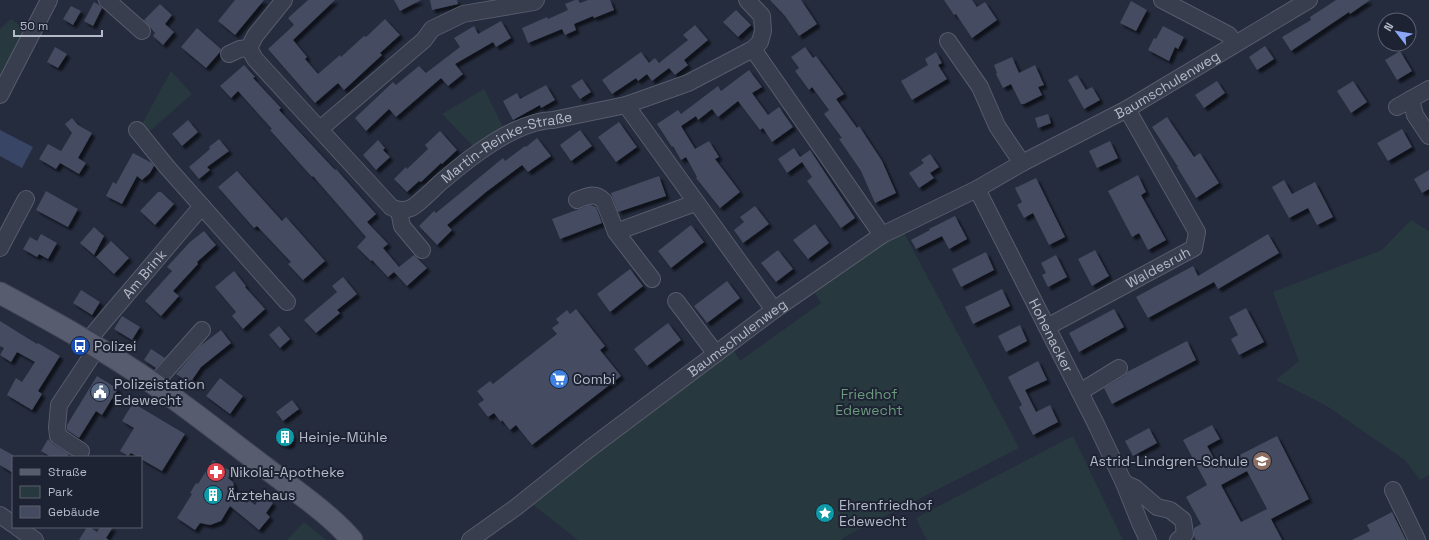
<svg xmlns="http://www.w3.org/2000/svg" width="1429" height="540" viewBox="0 0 1429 540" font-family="'Space Grotesk',sans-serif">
  <defs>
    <filter id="shadow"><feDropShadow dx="3.5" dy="3.5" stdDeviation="1" flood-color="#0009"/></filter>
  </defs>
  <rect width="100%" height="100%" fill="#252c3e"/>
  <!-- green -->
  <g fill="#27393f">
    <polygon points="11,19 29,32 0,87 0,29"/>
    <polygon points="171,71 192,94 145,135 140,128"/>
    <polygon points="484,89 505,131 475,148 442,114"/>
    <polygon points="1411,220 1429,231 1429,475 1420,480 1405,460 1327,406 1276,380 1299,361 1273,292 1382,250"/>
    <polygon points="903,231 1019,448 844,537 842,540 578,540 531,503 733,349 740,361 821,303 814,292 873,248"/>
    <polygon points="1073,436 1123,540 927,540 916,518"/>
    <polygon points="304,522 326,540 287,540"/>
  </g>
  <!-- water -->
  <polygon fill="#394565" points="0,130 33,147 22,168 0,156"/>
  <!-- building -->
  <g fill="#444b60" fill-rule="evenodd" filter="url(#shadow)">
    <polygon points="235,0 264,0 235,35 218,21"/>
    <polygon points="308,0 335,0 293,40 307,57 305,59 318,74 340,55 341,57 364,36 366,37 385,19 400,35 380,53 382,55 344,90 338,83 315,103 268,49 294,25 288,18"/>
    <polygon points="394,0 421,0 400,11"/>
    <polygon points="430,0 457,0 458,4 432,10"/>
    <polygon points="575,0 578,0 580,3 588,0 610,0 614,10 594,18 593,16 574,24 576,30 565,35 562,29 528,43 522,28 547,17 548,19 568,10 565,4"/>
    <polygon points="770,0 801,0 817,24 799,36 785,16"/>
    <polygon points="944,0 972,0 977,7 985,2 997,20 972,38 956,14 954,15"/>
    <polygon points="1336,0 1370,0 1350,14 1349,12 1291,51 1282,37 1311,20 1310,17"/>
    <polygon points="1131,1 1147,10 1136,31 1120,23"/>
    <polygon points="94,2 99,5 102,8 93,26 84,21"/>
    <polygon points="160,4 172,15 165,24 174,32 163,45 153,36 155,33 144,20"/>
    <polygon points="71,6 81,11 73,25 63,19"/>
    <polygon points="736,10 751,25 738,37 723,22"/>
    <polygon points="501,21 511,38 496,47 493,42 455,64 463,74 448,86 441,78 396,117 389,109 366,131 355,118 393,82 396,85 419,66 426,73 460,47 454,38 474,26 478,34"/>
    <polygon points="695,25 708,40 684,60 688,65 675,75 669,68 652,81 647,74 638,81 636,78 612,94 602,80 641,52 649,63 655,58 659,63 688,40 683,35"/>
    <polygon points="1163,26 1184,37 1178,49 1175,47 1169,61 1148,50 1154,38 1156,39"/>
    <polygon points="197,28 221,49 220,52 206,68 181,47"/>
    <polygon points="1265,46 1274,59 1257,70 1249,57"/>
    <polygon points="55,47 67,54 58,68 47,62"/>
    <polygon points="805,47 813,58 816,56 844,94 836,99 857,128 859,126 882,161 896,193 875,203 861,171 839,139 842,138 824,114 829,110 812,87 809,90 795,71 799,68 791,57"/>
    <polygon points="1400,51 1412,71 1397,80 1385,60"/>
    <polygon points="936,52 942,63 938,65 947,79 912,100 901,81 928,65 925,59"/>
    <polygon points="1012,57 1019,73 1035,65 1044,85 1038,87 1042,95 1024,104 1021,104 1011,84 1003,88 996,74 997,73 994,65"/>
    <polygon points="244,65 255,77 253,78 281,108 279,110 335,170 336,169 376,214 367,222 388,244 383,248 399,267 414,255 427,268 407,286 394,272 388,277 372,260 371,261 357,247 366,237 313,176 312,177 303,167 270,130 272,129 238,91 231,98 220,86"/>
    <polygon points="749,70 762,87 752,93 768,115 779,107 793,127 772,142 763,128 760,130 738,101 718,117 712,109 698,120 696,116 681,126 695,149 709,141 719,157 715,159 740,192 720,208 696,178 697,177 686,157 681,160 673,146 672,147 657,124 678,110 681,114 718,86 721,91"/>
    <polygon points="1077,75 1086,90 1092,87 1100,100 1084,109 1068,80"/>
    <polygon points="582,79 591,92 580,99 571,86"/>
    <polygon points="1217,81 1225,93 1204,108 1195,95"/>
    <polygon points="1353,81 1367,102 1351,113 1337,91"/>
    <polygon points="546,85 555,100 541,108 540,105 513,120 503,101 517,93 520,99"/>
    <polygon points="1048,114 1051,123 1038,128 1035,118"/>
    <polygon points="1167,117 1194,157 1200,153 1219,183 1196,198 1177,167 1178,167 1152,127"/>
    <polygon points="72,118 78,125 92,133 78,158 86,163 79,174 60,163 56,169 39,159 48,144 61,151 72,133 65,124"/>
    <polygon points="188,120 198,132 182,146 172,134"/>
    <polygon points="619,122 637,147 616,162 598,137"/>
    <polygon points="1402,129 1412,147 1388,161 1377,143"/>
    <polygon points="580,130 592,146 571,161 560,145"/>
    <polygon points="440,131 457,150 442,164 441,163 421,182 419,181 407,192 394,179 406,167 407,169 428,149 425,145"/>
    <polygon points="537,138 551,156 528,172 522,165 486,192 447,225 452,230 437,245 419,226 434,211 436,213 503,158 505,161 525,146 526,147"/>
    <polygon points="219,139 229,151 207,167 210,170 199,179 189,167 210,149 209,147"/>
    <polygon points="378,140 385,148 383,150 390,157 376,170 363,155"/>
    <polygon points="1110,141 1118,158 1097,168 1089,151"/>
    <polygon points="794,148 800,157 810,150 855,218 841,228 807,181 812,177 802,162 787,173 778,159"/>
    <polygon points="133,153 152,163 154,166 150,173 142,180 137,176 122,204 106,196 113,182 116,184"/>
    <polygon points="930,154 939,167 930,173 934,178 919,188 909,173 924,163 921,160"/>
    <polygon points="1429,170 1429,189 1422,193 1414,179"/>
    <polygon points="237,171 282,221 286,217 325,261 303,280 288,264 291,262 257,226 254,228 218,187"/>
    <polygon points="1138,175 1146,192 1141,195 1166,240 1148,250 1139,233 1132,237 1108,191"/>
    <polygon points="659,176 666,196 618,212 611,193"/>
    <polygon points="1036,178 1065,237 1049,245 1033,213 1024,218 1017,205 1022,202 1015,188"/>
    <polygon points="1284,180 1292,194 1315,182 1333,217 1317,225 1308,208 1289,218 1272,187"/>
    <polygon points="46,191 78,209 68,227 36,210"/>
    <polygon points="158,192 161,192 174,204 155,225 140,211"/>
    <polygon points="590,205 596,207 602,223 560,239 552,219"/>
    <polygon points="755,206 769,224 743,243 734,230 744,222 740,217"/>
    <polygon points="955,216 967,239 949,249 942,236 916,249 911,240 930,230 929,229"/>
    <polygon points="815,224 829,243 808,259 793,240"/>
    <polygon points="691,225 704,242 671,268 658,251"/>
    <polygon points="94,227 104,236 94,255 80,243"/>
    <polygon points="204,231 216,245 197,262 198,264 173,291 179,296 161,316 145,301 172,271 167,267 190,242"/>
    <polygon points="41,234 57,243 48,259 39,254 37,257 23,249 30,237 37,241"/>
    <polygon points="1268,234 1279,253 1218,289 1214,282 1148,318 1136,297 1193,266 1198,276"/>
    <polygon points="111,241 129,258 114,274 96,257"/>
    <polygon points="778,250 793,269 776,282 761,263"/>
    <polygon points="1095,250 1109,276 1092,286 1078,259"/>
    <polygon points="986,252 994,270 961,287 952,269"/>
    <polygon points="1056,255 1067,277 1048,287 1042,275 1046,273 1041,263"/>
    <polygon points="630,269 643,286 610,312 597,294"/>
    <polygon points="234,271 246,286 245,287 265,309 243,329 232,316 236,312 215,287"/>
    <polygon points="343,277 357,294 337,310 340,313 316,333 304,320 337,292 332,286"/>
    <polygon points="727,281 740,298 707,323 694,306"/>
    <polygon points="1002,289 1010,306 973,324 965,307"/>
    <polygon points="81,290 100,302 92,315 73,303"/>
    <polygon points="1246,308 1264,342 1239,355 1231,339 1238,335 1229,317"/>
    <polygon points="576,309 605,346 600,350 621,376 532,445 516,425 510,430 502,420 501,422 494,413 488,417 478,404 484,400 477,391 490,381 493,384 557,334 552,328 559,323 556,319 567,310 570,314"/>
    <polygon points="1114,309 1124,327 1079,352 1069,333"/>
    <polygon points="122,316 140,327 132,340 114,329"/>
    <polygon points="0,321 37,344 38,343 60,356 38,391 42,394 32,410 7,395 16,378 22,382 35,362 17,352 11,362 0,355 4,348 0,346"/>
    <polygon points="668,323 681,340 647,366 634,349"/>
    <polygon points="1020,325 1027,341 1006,352 998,336"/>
    <polygon points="279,326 290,339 280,348 269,335"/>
    <polygon points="221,330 231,343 201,367 190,383 176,374 200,346"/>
    <polygon points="1187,341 1196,360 1112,404 1104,388 1124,376 1127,372"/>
    <polygon points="151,349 165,358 156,368 144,360"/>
    <polygon points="1038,361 1047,380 1025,390 1036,412 1050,405 1058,422 1033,435 1019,407 1022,405 1008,377"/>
    <polygon points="97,376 118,389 102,415 96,411 79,438 67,430 67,425"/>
    <polygon points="220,378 243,396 230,414 206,396"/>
    <polygon points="292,400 299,409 283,421 276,412"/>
    <polygon points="133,403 185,434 162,471 141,459 141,457 138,457 131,453 128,456 120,451 134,428 122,421"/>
    <path d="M1212,425L1220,439L1207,446L1218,466L1277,436L1309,499L1271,519L1282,540H1196L1194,536V528L1201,524L1186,497L1207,485L1183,440ZM1247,471L1267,509L1241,522L1221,485Z"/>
    <polygon points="284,427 291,431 293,436 291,444 286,446 278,443 276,438 278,432"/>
    <polygon points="1149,428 1157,443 1133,456 1125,441"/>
    <polygon points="48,439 53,444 69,454 67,457 51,457 41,451"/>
    <polygon points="0,448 13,455 13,473 0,465"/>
    <polygon points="213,460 232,472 228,478 233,482 234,487 232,494 247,503 249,500 255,505 262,495 273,503 266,513 270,517 259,530 230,506 221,521 210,525 200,523 195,530 177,518 192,494 190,493 196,483 198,484"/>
    <polygon points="1392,512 1406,540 1352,540 1370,531 1367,525"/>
    <polygon points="87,527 90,527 97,532 100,527 113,527 106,538 109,540 79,540"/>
  </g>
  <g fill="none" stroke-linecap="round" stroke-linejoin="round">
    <defs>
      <g id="minor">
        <polyline points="107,0 142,31"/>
        <path id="s1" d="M284,0L255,36L249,48L255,59L391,207C398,211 404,211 411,208C419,204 434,188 441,182C469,158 515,121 553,120L626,105L688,83L753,49"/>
        <polyline points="747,0 762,16 763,31 760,42 753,49 882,235"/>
        <polyline points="1162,0 1229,35 1234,45"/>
        <polyline points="948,41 980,87 997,126 1022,163"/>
        <polyline points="229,54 240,49 249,48"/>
        <polyline points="0,95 49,0"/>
        <polyline points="1411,99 1415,115 1429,136"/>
        <polyline points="626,105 774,310"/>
        <polyline points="1397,107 1429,89"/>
        <polyline points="320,129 424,40 432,29 463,14 534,2 536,0"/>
        <polyline points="137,130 167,167 287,302"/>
        <path id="s2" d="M977,189L1095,422L1124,483L1140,523L1148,540"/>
        <path d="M577,200C588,196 595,192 604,201L616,232L652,279"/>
        <polyline points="399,211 402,226 422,250"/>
        <polyline points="616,232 695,203"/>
        <polyline points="0,248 26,199"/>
        <polyline points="676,301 716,354"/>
        <path id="s3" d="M1047,327L1194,248L1197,232L1127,109"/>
        <path id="s4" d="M87,342L105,320L202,206"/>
        <polyline points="154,384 202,330"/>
        <polyline points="1080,392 1119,368"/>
        <polyline points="81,451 58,436 57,427 59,405 97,348"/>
        <polyline points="1124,483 1135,488 1157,507 1170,510 1183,520 1185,534 1178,540"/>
        <polyline points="1393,490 1417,540"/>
        <polyline points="0,515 13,524"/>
        <polyline points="17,527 35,540"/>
        <path id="s5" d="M470,540L515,508L589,449L774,310L882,235L977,189L1022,163L1127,109L1309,0"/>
      </g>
      <path id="major" d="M0,293C52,321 105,350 154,384C192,411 229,440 266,468C294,490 329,513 352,540"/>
    </defs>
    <!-- minor casing -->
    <use href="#minor" stroke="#575c6c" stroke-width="18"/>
    <!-- major casing -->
    <use href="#major" stroke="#424757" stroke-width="23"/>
    <!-- minor -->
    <use href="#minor" stroke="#393e4e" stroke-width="16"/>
    <!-- major -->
    <use href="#major" stroke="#575d6e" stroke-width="21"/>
  </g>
  <!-- icons -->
  <defs>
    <symbol id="bus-disc" viewBox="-11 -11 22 22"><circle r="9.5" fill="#1a4fb4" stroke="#1e2333"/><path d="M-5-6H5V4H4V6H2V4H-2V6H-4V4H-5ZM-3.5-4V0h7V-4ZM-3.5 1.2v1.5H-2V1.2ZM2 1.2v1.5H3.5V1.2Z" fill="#fff"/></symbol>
    <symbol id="supermarket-disc" viewBox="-11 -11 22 22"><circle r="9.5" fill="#3f7fe0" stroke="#1e2333"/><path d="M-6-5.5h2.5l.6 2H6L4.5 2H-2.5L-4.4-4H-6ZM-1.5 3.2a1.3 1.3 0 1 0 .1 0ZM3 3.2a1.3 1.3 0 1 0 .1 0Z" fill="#fff"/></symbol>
    <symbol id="civic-disc" viewBox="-11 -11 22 22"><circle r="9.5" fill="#5c6f8a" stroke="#1e2333"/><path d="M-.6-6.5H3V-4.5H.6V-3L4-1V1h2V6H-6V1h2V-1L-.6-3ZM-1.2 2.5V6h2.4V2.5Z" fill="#fff"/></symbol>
    <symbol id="building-disc" viewBox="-11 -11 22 22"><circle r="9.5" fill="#0f9aa8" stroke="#1e2333"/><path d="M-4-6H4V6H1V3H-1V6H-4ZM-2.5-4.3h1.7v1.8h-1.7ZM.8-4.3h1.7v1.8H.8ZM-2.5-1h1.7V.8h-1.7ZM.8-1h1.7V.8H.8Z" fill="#fff"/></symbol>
    <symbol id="school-disc" viewBox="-11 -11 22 22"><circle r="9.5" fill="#8d6e63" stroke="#1e2333"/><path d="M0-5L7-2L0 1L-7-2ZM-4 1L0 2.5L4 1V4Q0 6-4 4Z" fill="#fff"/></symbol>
    <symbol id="pharmacy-disc" viewBox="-11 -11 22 22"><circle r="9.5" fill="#e0444e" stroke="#1e2333"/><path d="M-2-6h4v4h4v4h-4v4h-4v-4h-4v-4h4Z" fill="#fff"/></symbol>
    <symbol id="sight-disc" viewBox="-11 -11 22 22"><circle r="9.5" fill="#0f9aa8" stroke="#1e2333"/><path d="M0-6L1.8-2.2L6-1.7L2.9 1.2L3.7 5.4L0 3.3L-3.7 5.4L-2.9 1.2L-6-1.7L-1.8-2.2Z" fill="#fff"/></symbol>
  </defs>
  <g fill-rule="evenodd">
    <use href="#bus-disc" x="69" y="335" width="22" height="22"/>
    <use href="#supermarket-disc" x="548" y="368" width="22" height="22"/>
    <use href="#civic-disc" x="89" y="381" width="22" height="22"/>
    <use href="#building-disc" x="274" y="426" width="22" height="22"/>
    <use href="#school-disc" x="1251" y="450" width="22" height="22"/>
    <use href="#pharmacy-disc" x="205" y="461" width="22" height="22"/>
    <use href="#building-disc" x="202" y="484" width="22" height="22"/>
    <use href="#sight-disc" x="814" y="502" width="22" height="22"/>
  </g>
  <g text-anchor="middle" stroke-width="4" stroke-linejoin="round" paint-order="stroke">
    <!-- street labels -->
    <g font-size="14" fill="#b5bac9" stroke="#1e2333">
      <text dy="5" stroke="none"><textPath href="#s5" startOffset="835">Baumschulenweg</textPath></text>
      <text dy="5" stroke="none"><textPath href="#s1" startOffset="410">Martin-Reinke-Straße</textPath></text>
      <text dy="5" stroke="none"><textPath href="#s3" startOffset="126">Waldesruh</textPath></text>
      <text dy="5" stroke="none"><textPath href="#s4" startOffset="89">Am Brink</textPath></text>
      <text dy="5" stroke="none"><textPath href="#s2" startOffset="164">Hohenacker</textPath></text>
      <text dy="5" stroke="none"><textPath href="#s5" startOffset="335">Baumschulenweg</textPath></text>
    </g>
    <!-- poi labels -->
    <g font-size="14" fill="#b5bac9" stroke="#1e2333" text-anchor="start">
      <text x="94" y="351">Polizei</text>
      <text x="573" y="384">Combi</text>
      <text x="114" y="389">Polizeistation<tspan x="114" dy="16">Edewecht</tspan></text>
      <text x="299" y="442">Heinje-Mühle</text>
      <text x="1248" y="466" text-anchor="end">Astrid-Lindgren-Schule</text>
      <text x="230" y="477">Nikolai-Apotheke</text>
      <text x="227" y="500">Ärztehaus</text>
      <text x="839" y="510">Ehrenfriedhof<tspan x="839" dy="16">Edewecht</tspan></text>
    </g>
    <!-- park labels -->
    <g font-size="14" fill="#6c9a7d" stroke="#1e2333">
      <text x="869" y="399">Friedhof<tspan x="869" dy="16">Edewecht</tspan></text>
    </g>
  </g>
  <!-- legend -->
  <rect x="12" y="456" width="130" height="72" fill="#1e2333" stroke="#5a5f6f"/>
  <rect x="20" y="469" width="20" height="6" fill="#575d6e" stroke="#5a5f6f"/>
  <text x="48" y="476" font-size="12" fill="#b5bac9">Straße</text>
  <rect x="20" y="486" width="20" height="12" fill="#27393f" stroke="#5a5f6f"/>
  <text x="48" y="496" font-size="12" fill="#b5bac9">Park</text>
  <rect x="20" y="506" width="20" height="12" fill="#444b60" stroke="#5a5f6f"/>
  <text x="48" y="516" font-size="12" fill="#b5bac9">Gebäude</text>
  <!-- north arrow -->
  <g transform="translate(1397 32) rotate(301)"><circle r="19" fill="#1e2333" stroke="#5a5f6f"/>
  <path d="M0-3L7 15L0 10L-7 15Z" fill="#8ca6f7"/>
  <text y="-6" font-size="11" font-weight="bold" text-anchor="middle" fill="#b5bac9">N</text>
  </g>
  <!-- scale -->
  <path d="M14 30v6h88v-6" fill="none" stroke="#b5bac9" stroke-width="2"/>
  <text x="20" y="30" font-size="12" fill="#b5bac9" stroke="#1e2333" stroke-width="3" paint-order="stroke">50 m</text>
</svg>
